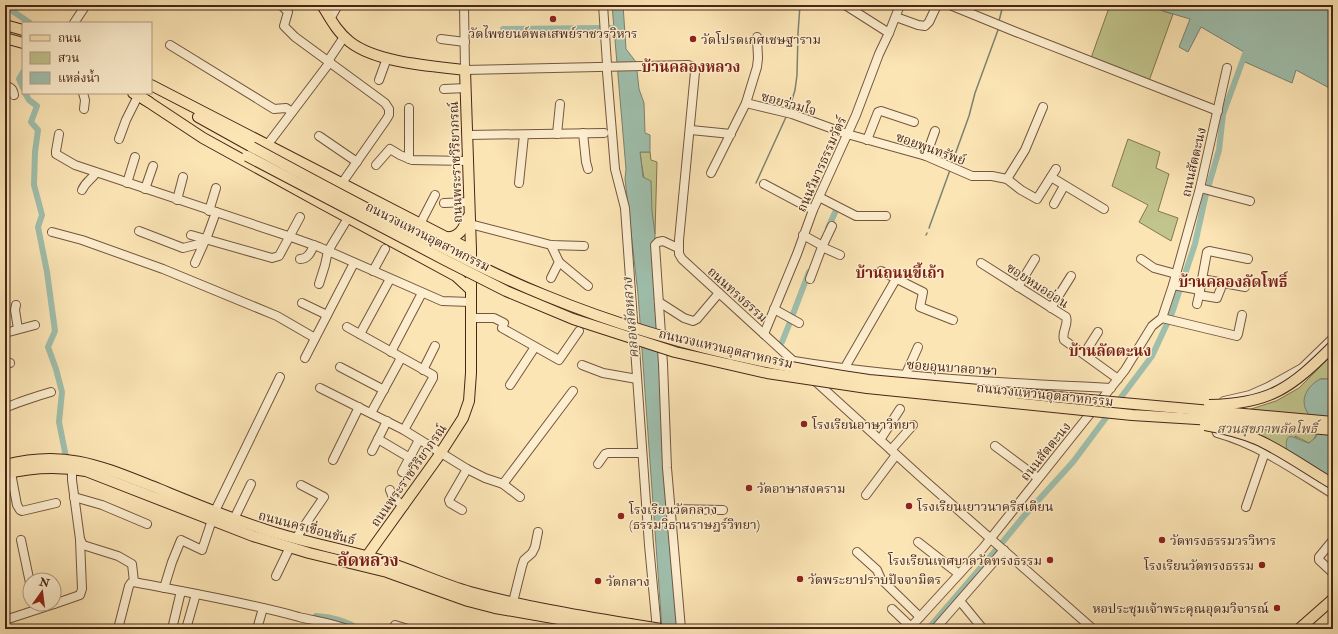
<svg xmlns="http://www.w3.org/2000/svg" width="1338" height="634" viewBox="0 0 1338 634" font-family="'IM FELL Double Pica','Noto Serif Thai',serif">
  <rect width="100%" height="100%" fill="#fce5b5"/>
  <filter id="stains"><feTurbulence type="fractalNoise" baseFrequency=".005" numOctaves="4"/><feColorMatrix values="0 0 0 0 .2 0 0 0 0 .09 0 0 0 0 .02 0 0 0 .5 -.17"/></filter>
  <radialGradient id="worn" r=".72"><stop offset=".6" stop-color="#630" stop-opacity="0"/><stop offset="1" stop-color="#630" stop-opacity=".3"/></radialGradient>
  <!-- green -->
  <g fill="#c1c48c" stroke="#847552">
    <polygon points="1110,5 1154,5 1163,11 1173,14 1149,81 1091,58"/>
    <polygon points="1128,139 1160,152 1156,168 1169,174 1158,211 1178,218 1171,241 1139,222 1148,205 1112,186"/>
    <path d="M640,152H650L651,160L657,162L655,234C651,207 643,180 640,152Z"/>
    <polygon points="1333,354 1333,379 1320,379 1317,433 1313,441 1309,443 1295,436 1325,477 1333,477 1333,494 1227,436 1245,411 1276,401 1299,388"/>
  </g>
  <!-- water -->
  <g fill="#9fbfad" stroke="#7c8271">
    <polygon points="612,5 623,5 626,49 636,62 639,89 644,103 645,133 650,135 650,152 640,152 643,177 651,181 652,211 655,234 654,268 679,629 662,629 638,294 625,179 626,169"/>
    <polygon points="1154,5 1333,5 1333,90 1296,70 1292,83 1245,62 1244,52 1201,27 1188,52 1179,47 1190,19 1163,11"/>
    <path d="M1320,379H1333V411L1330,415L1327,426L1329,437L1333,442V477H1325L1287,455C1283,425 1295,440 1309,443L1316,437L1317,426C1314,421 1309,416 1306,410C1300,397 1309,385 1320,379Z"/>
  </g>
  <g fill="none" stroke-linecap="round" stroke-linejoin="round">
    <!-- stream -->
    <g stroke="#7c8271" stroke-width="1.5">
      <polyline points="999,21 1003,5"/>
      <polyline points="789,110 795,90 797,75 798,33 800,5"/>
      <polyline points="952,163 969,116 975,93 998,30"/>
      <polyline points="756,183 786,117"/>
      <polyline points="929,228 950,170"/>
      <polyline points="926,235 927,233"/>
    </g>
    <!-- canal -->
    <g stroke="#9fbfad" stroke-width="6">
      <polyline points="15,5 11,10 30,23"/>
      <polyline points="609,28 619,28"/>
      <polyline points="503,29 600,28"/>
      <polyline points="23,72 19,79 23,88"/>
      <polyline points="25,93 29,100 37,106 31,122 38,130 35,152 34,185 42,215 38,227 47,272 55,331 48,347 56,369 62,392 59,422 67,462"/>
      <polyline points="1208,188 1219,150 1223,114 1248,46"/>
      <polyline points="828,228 837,208"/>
      <polyline points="793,314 809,272"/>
      <polyline points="782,342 790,322"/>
      <polyline points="1116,404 1152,356 1172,313 1195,244 1206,194"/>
      <polyline points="1001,544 1024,516 1073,462 1111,411"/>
      <path d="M315,629L316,616C330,617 347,621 359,629"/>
      <polyline points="928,629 996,550"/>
    </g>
    <defs>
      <g id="minor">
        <polyline points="281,5 288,12 284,26 295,37 385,103 389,109 389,115 386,120 342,183"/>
        <polyline points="464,5 465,70 688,65 693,67 695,72 679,240 679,254 682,259 802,369"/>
        <polyline points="603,5 607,64"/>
        <polyline points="845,5 889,33"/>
        <polyline points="950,5 1016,32 1218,111"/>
        <polyline points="896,17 918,25 925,26 929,22 937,5"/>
        <polyline points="330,19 338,5"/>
        <polyline points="74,23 86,5"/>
        <polyline points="441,39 465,42"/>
        <polyline points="170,45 274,109 286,108 292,112"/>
        <polyline points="328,61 344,37"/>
        <polyline points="607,72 615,169 625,208 649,545 656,619 656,629"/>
        <polyline points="379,80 387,58"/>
        <path d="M5,86C11,87 13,89 14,95"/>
        <polyline points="444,89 466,88"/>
        <polyline points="83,93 85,100 84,109"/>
        <polyline points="746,103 792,114 847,134 926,156 972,176 992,176 1007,179 1021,190 1037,199 1056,169"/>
        <polyline points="691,130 731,134"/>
        <polyline points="583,133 586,162 588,169"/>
        <polyline points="59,134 56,151 56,154 75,165 291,237 319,247 442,301 470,302"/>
        <polyline points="557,134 560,104"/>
        <polyline points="467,135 604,133"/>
        <polyline points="319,136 357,162"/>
        <polyline points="119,139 126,120 138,96"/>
        <polyline points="867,140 878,112 881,111 914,122"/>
        <polyline points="268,144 330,62"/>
        <polyline points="926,156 935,131"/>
        <polyline points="409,159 409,108"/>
        <polyline points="376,165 390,149 400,155 412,160 468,161"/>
        <polyline points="711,173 746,103 757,67 758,58 757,37"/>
        <polyline points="1051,177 1104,209"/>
        <polyline points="1007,179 1025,150 1043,107"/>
        <polyline points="127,183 135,157"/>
        <polyline points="519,183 524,135"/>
        <polyline points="764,184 813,210"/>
        <polyline points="1200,188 1250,201"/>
        <polyline points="145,189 153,166"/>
        <path d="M82,190C86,181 91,180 96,173"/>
        <polyline points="819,197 856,216 886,216"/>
        <polyline points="177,200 183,177"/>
        <polyline points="444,203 469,202"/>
        <polyline points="1054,204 1064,186"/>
        <polyline points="209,211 216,188"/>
        <polyline points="420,224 435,195"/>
        <polyline points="470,224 551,245 584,246"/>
        <polyline points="832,226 822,247 840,255"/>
        <polyline points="139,231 183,248 203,243"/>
        <polyline points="52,232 82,240 163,269 277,316 315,338"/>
        <polyline points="191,235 272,258 279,256 300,217"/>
        <polyline points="803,235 821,245 822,247 810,279"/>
        <polyline points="551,245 559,262 551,278"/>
        <polyline points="678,248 663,241 658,242 655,245 663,364 667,468 681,629"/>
        <path d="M300,259C308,259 311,252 314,245"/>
        <polyline points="1141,259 1154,268 1176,274"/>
        <polyline points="559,262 588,286"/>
        <polyline points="195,263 208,234 216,212"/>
        <path d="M981,263L1066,317C1069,325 1061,332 1064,340L1118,379"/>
        <polyline points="373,271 385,249"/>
        <polyline points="881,271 923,292 920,307 953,320"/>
        <polyline points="1202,279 1245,287"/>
        <polyline points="319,284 325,265 328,251 348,218"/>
        <polyline points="1173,285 1200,290 1207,252 1209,251 1248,259"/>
        <polyline points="1018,287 1035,259"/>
        <polyline points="1199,295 1217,298 1221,288"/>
        <polyline points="659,302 684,318 693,321 697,319 719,293"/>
        <polyline points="302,303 327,315"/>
        <polyline points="1197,304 1200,291"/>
        <polyline points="16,305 15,310 18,329"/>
        <polyline points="1051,308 1071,276"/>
        <polyline points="774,309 799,323"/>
        <polyline points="471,318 494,318 504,323 502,328 559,360 579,331"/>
        <polyline points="1162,318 1237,336 1238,334 1242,315"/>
        <polyline points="347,327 433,375 433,378 404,430"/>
        <polyline points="5,333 35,325"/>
        <polyline points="360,334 390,279"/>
        <polyline points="764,334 797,254 813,210 856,115 879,54 889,33 900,5"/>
        <polyline points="391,352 422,293"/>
        <polyline points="1084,354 1098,332"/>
        <polyline points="305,358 354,263"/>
        <path d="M794,361C899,378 1005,383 1111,388"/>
        <polyline points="5,364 10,363"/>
        <polyline points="582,365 603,373 637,379"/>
        <polyline points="340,367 384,390"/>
        <polyline points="844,369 896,279"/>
        <polyline points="423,370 435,346"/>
        <polyline points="905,376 918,347"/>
        <polyline points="814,380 923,479 1093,629"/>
        <polyline points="510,385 535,347"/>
        <polyline points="320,388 404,430 467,469 485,478 503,484 520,497"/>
        <polyline points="1224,401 1250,395 1268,387 1302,368 1333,338"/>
        <path d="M5,409C8,405 44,394 51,392"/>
        <polyline points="371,413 401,358"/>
        <path d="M1213,422L1217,433C1260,445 1296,471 1333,494"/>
        <polyline points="378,439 410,458"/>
        <polyline points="880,440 900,409"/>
        <polyline points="995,446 1038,478"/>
        <polyline points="891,450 913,425"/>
        <polyline points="372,451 387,421"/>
        <polyline points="333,460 359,407"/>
        <polyline points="598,464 605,454 608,453 642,453"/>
        <polyline points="72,468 72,480 80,539 83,545 118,556 132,564 134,582"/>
        <polyline points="402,472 419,440"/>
        <polyline points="11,473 17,505 20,510 22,511 56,503"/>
        <polyline points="503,484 573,391"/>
        <path d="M390,490C392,498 397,501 404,506"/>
        <polyline points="866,495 896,455"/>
        <polyline points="74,497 102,505 147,524"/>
        <polyline points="1246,507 1265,452"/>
        <polyline points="671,509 723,510"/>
        <polyline points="462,510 450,503 449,500 467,469"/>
        <polyline points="215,511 280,377"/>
        <polyline points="234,519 251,484"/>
        <polyline points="296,538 324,497 301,485"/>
        <polyline points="21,540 30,583"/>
        <polyline points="1333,540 1319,557 1319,560 1333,573"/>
        <polyline points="918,542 959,574"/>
        <polyline points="857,552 877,570 881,579 920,617"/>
        <polyline points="276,576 290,547"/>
        <path d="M134,582C190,593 245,602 299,617C316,621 331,623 347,629"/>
        <polyline points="164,588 172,562 181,540 202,550 212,520"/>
        <polyline points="960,601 983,629"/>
        <polyline points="513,602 522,566 524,560 532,553 535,547 538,532"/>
        <polyline points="54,604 80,595 82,589 80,540"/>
        <polyline points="892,609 911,627"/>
        <polyline points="5,620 54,604"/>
        <polyline points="118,629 129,586 131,583 134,582"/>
        <polyline points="172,629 181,591"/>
        <polyline points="186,629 196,594"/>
        <polyline points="257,629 263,608"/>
        <polyline points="393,629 395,625 408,629"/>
        <polyline points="909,629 983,548 1125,370 1152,326 1162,318 1173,285 1200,188 1227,68"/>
        <polyline points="935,629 1004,550"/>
      </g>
      <g id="major">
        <path d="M322,5C330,18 337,32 350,42C377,63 432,66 465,70L471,250V373L469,401L463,418L438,457L367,556L363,565"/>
        <polyline points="5,25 23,30"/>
        <polyline points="5,38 23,43"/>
        <polyline points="151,85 471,250"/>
        <polyline points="133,93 149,102"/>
        <polyline points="144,99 203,138 321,203 456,276 470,289"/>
        <polyline points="198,117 252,147"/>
        <path d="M445,237C459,239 464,228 468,217"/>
        <path d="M5,465C67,449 103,467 159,489C198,505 236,521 276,533C313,544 352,551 390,563C417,572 442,584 470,592C522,606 576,615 630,624"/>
        <path d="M5,474C32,467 58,466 86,471L253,536L309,553L387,572L468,601L495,608L593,625H609"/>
        <polyline points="1299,629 1333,599"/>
      </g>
    </defs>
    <!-- minor casing -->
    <use href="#minor" stroke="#74563f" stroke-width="10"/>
    <!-- major casing -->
    <use href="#major" stroke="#472618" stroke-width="12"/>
    <!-- minor -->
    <use href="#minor" stroke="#fdeecf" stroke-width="8"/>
    <!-- major -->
    <use href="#major" stroke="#fce5b5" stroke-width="10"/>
    <defs>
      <g id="major-bridge">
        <path d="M252,147C307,177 363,207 420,236C461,257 501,278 544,295C648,338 757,364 869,380L1333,422"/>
        <polyline points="247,156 445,260 506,291 573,319 675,352 767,373 867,388 1132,415 1229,421 1333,430"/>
        <path d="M1209,405C1270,404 1291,388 1333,346"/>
        <path d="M1205,425C1222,428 1240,432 1256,439C1283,451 1307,469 1333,484"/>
        <polyline points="630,624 661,629"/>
      </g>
    </defs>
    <!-- major-bridge casing -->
    <use href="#major-bridge" stroke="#472618" stroke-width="12" stroke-linecap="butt"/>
    <!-- major-bridge -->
    <use href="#major-bridge" stroke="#fce5b5" stroke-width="10"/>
  </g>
  <!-- markers -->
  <g fill="#8f2418" stroke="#fdeecf" stroke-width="1.5">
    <circle cx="553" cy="19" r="4"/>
    <circle cx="693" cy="39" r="4"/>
    <circle cx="804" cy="424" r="4"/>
    <circle cx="749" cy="488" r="4"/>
    <circle cx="909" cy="506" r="4"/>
    <circle cx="621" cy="516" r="4"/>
    <circle cx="1162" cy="540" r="4"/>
    <circle cx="1050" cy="560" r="4"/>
    <circle cx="1262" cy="565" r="4"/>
    <circle cx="800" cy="579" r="4"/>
    <circle cx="598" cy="581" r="4"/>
    <circle cx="1277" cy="608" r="4"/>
  </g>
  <g text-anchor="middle" stroke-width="3" stroke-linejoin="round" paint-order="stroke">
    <!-- poi labels -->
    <g font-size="13" fill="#472618" stroke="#fdeecf" text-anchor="start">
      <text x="553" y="38" text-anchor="middle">วัดไพชยนต์พลเสพย์ราชวรวิหาร</text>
      <text x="701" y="44">วัดโปรดเกศเชษฐาราม</text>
      <text x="812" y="429">โรงเรียนอาษาวิทยา</text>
      <text x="757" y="493">วัดอาษาสงคราม</text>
      <text x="917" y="511">โรงเรียนเยาวนาคริสเตียน</text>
      <text x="629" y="514">โรงเรียนวัดกลาง<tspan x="629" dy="15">(ธรรมวิธานราษฎร์วิทยา)</tspan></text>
      <text x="1170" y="545">วัดทรงธรรมวรวิหาร</text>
      <text x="1042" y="565" text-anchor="end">โรงเรียนเทศบาลวัดทรงธรรม</text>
      <text x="1254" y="570" text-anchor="end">โรงเรียนวัดทรงธรรม</text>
      <text x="808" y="584">วัดพระยาปราบปัจจามิตร</text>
      <text x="606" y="586">วัดกลาง</text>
      <text x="1269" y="613" text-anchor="end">หอประชุมเจ้าพระคุณอุดมวิจารณ์</text>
    </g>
    <!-- street labels -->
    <g font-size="13" fill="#472618" stroke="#fdeecf">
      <text transform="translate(789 103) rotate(16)" y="5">ซอยร่วมใจ</text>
      <text transform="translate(931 148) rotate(20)" y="5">ซอยพูนทรัพย์</text>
      <text transform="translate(455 162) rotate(-92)" y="5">ถนนพระราชวิริยาภรณ์</text>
      <text transform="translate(1193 162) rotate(-77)" y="5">ถนนสัตตะนง</text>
      <text transform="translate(821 164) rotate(-66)" y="5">ถนนวิมารธรรมวัตร์</text>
      <text transform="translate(428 236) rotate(27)" y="5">ถนนวงแหวนอุตสาหกรรม</text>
      <text transform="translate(1038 285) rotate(33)" y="5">ซอยหมออ่อน</text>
      <text transform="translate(738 294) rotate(42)" y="5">ถนนทรงธรรม</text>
      <text transform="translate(726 348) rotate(13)" y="5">ถนนวงแหวนอุตสาหกรรม</text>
      <text transform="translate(952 367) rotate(4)" y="5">ซอยอุนบาลอาษา</text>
      <text transform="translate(1045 394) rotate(6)" y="5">ถนนวงแหวนอุตสาหกรรม</text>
      <text transform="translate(1045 451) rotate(-51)" y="5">ถนนสัตตะนง</text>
      <text transform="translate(408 475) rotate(-55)" y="5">ถนนพระราชวิริยาภรณ์</text>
      <text transform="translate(307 527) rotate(15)" y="5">ถนนนครเขื่อนขันธ์</text>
    </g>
    <!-- park labels -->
    <g font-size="13" font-style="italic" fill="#664e35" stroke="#fdeecf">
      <text x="1267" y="433">สวนสุขภาพลัดโพธิ์</text>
    </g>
    <!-- water labels -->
    <g font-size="14" font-style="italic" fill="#5d4c3d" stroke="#fdeecf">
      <text transform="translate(630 318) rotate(-95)" y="5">คลองลัดหลวง</text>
    </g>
    <!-- quarter labels -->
    <g font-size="15" font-weight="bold" fill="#7a1f14" stroke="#fdeecf">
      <text x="691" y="72">บ้านคลองหลวง</text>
      <text x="900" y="278">บ้านถนนขี้เถ้า</text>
      <text x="1233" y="287">บ้านคลองลัดโพธิ์</text>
      <text x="1110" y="356">บ้านลัดตะนง</text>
    </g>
    <!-- district labels -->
    <g font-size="17" font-weight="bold" fill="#7a1f14" stroke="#fdeecf">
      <text x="368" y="566">ลัดหลวง</text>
    </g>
  </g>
  <!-- margin -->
  <rect width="1338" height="634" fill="none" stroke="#fce5b5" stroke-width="20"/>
  <rect x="6" y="6" width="1326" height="622" fill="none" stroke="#472618" stroke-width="2"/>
  <rect x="10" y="10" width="1318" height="614" fill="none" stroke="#472618"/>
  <!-- legend -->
  <rect x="22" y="22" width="130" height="72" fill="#fdeecf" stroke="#b49e86"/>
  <rect x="30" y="35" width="20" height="6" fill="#fce5b5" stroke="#b49e86"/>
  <text x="58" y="42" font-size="12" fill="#472618">ถนน</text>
  <rect x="30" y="52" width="20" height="12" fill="#c1c48c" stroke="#b49e86"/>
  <text x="58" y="62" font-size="12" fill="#472618">สวน</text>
  <rect x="30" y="72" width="20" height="12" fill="#9fbfad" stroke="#b49e86"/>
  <text x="58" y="82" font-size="12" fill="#472618">แหล่งน้ำ</text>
  <!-- north arrow -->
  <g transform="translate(42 592) rotate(14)"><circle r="19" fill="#fdeecf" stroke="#b49e86"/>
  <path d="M0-3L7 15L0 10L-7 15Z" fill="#8f2418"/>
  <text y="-6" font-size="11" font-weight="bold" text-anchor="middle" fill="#472618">N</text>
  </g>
  <rect width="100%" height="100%" filter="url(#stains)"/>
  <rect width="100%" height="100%" fill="url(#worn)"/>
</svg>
